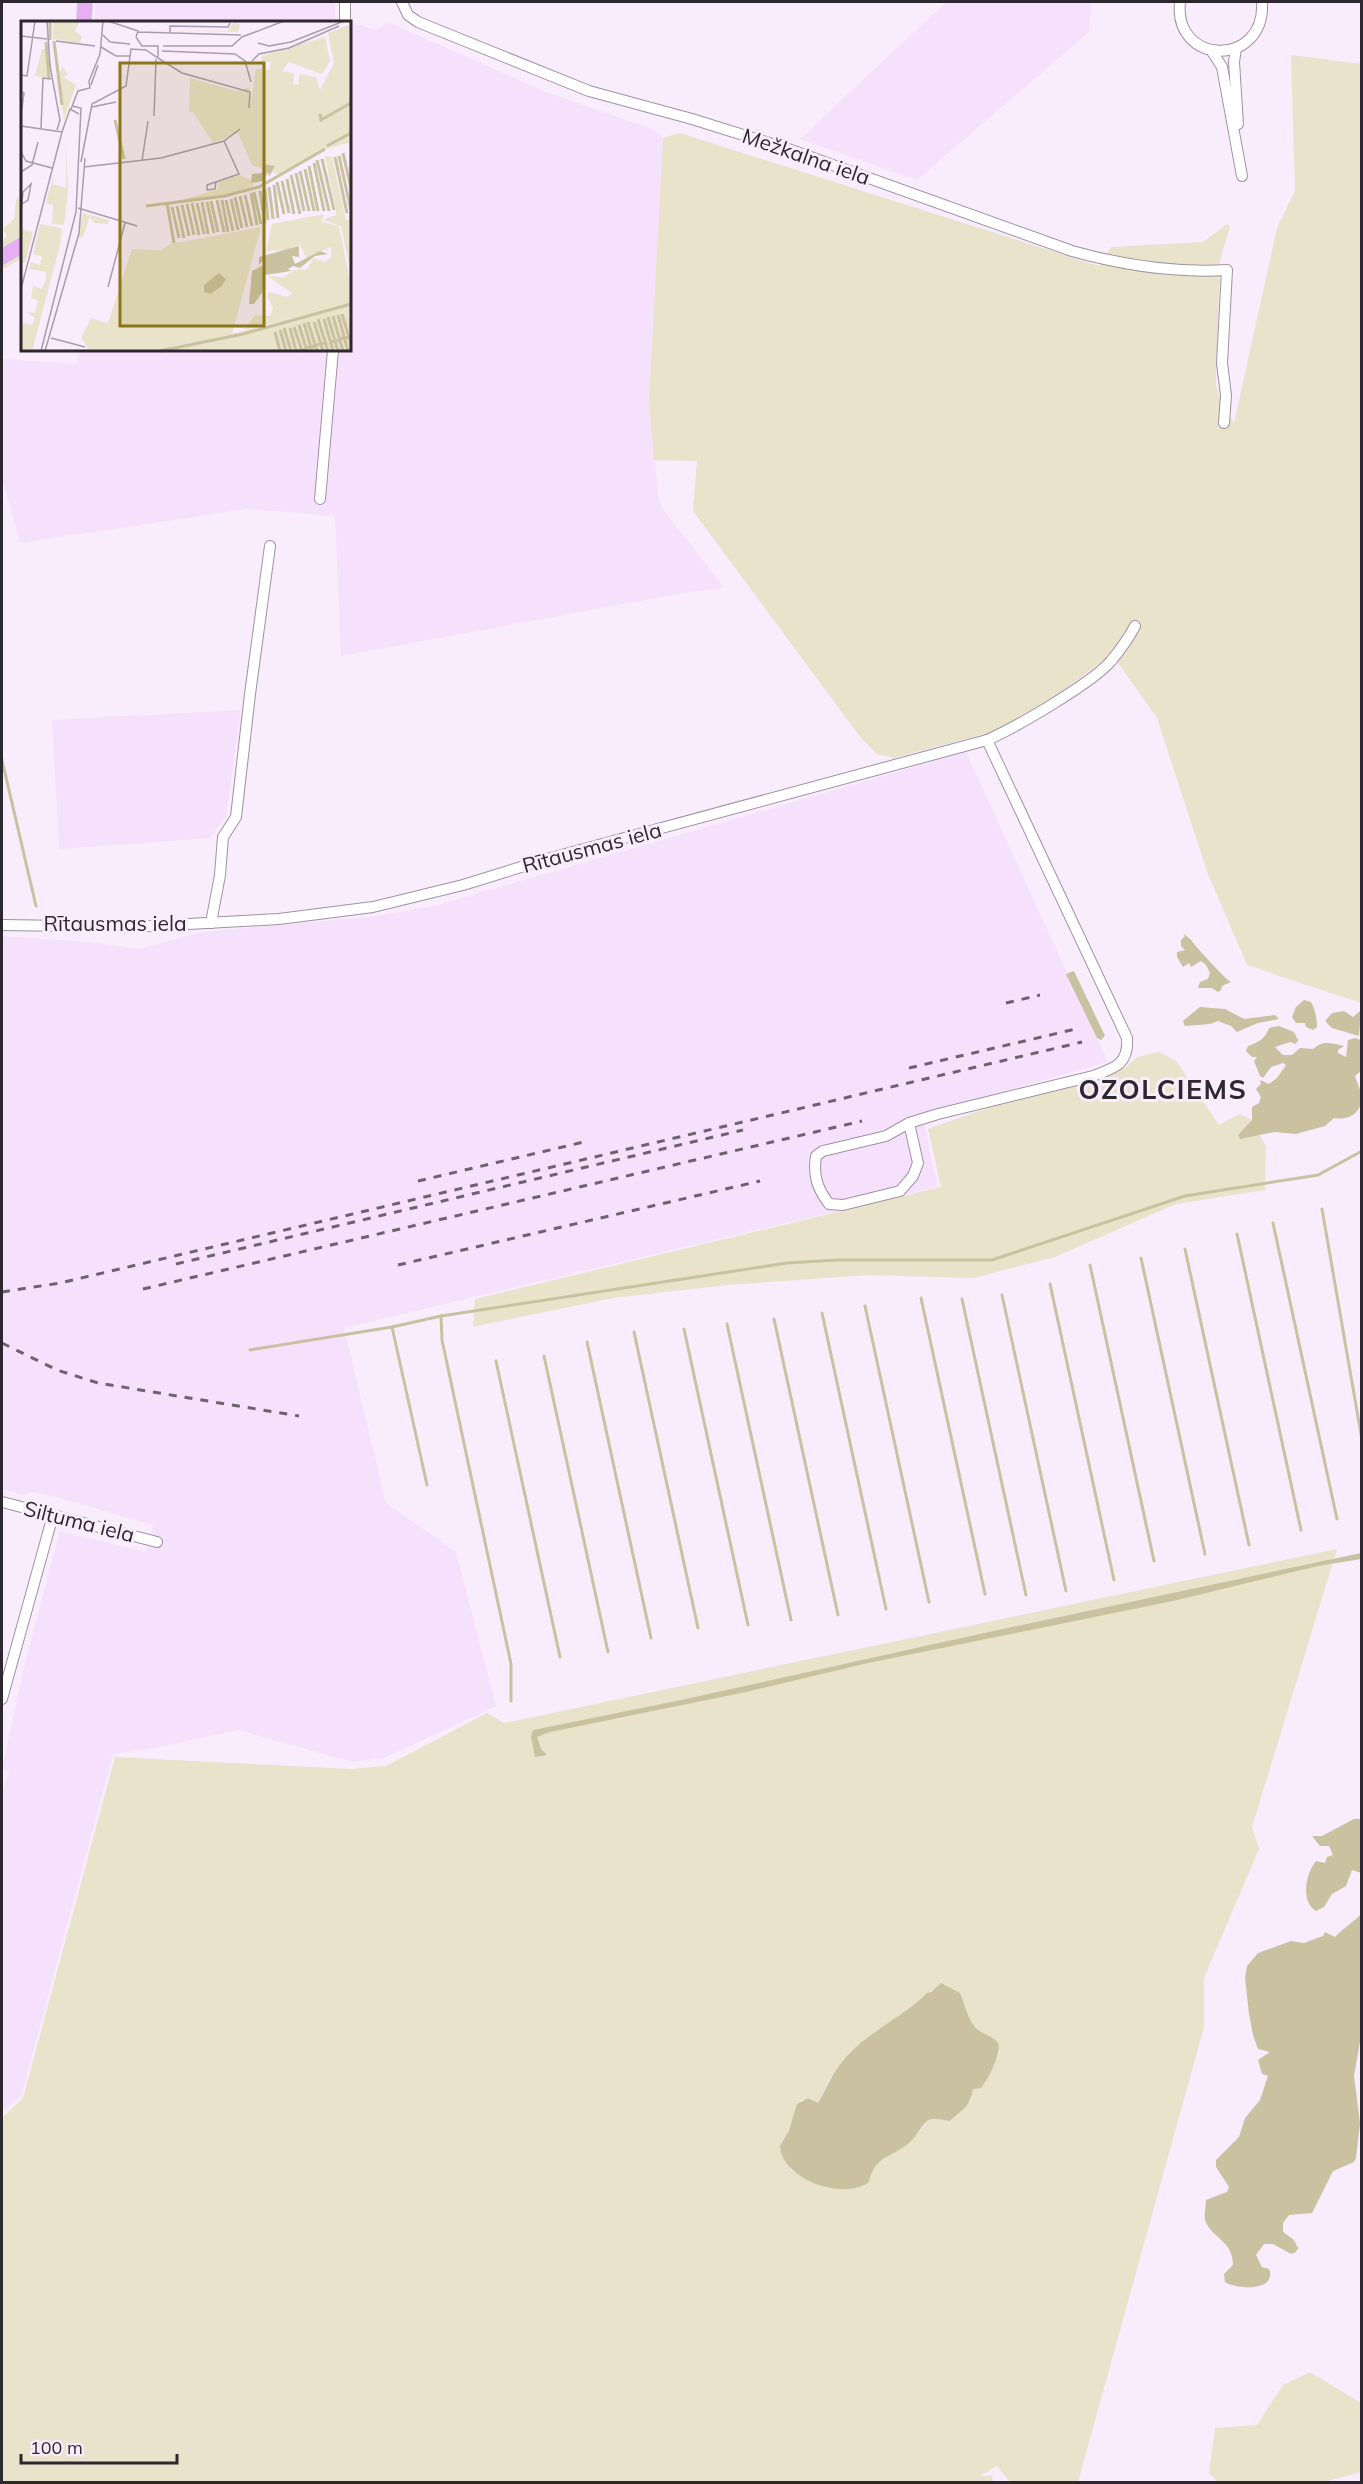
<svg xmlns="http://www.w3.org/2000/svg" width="1363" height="2484" viewBox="0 0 1363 2484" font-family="Mulish,sans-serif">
  <rect width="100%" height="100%" fill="#f9ecfd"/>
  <!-- built -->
  <g fill="#f6e1fc">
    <polygon points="95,2 335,2 335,18 377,30 388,22 546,92 655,130 663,138 649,400 659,501 662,508 723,586 720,589 695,591 341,656 335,516 247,509 20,543 2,478 2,359 77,364 78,350 350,350 350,22 95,22"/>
    <polygon points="946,2 1092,2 1089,32 917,180 800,139"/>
    <polygon points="241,710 226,816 210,838 59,849 52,720"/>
    <polygon points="966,752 1108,1062 922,1115 938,1187 344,1328 386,1503 456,1552 496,1706 384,1758 352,1762 238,1730 154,1748 113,1754 21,2097 2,2111 2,1794 9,1771 2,1769 26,1659 60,1531 146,1552 153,1525 56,1497 32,1492 24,1495 2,1489 2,936 89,942 139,949 201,932 376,916 434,906"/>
  </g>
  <!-- green -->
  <g fill="#e9e3cb" fill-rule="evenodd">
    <polygon points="1291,55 1361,64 1361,1003 1247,965 1208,874 1157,718 1119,664 1105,659 1054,697 1003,729 894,758 877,754 861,738 693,511 697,461 654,460 649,400 663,138 680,133 1099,266 1111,247 1203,242 1227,224 1230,227 1220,260 1216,385 1222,406 1234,423 1277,228 1295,191"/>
    <polygon points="19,196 22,196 22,258 2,270 2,240 7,236 3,229 14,219 16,200"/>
    <polygon points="1160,1052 1177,1062 1219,1125 1239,1114 1249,1118 1266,1146 1265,1190 1176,1204 1055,1257 974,1278 868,1275 727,1285 613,1298 473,1327 475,1299 941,1187 928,1129 984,1109 1125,1068 1137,1057"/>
    <path d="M1337,1549L1252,1827L1259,1849L1204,1978V2027L1078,2482H1010L997,2466L978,2477L992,2475L993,2482H2V2118L23,2098L115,1757L351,1769L386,1766L487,1713L504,1723ZM939,1985C969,1994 959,2008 975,2027C981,2033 989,2037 996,2041L1000,2052L988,2073L986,2083L973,2088L971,2100L950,2121L933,2119L927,2121L921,2130L875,2165L871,2171L869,2182L801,2176L791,2170L780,2149L801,2100L810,2098L818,2104L828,2082L847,2056Z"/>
    <polygon points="1310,2372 1361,2403 1361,2472 1324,2482 1218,2482 1209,2473 1215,2428 1257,2425 1283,2385"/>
  </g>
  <!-- water -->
  <g fill="#c9c19f">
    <path d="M1183,933L1191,940C1194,945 1227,981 1231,982L1222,986L1221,990L1218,992L1212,988H1198L1200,982L1208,979L1210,973L1206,965L1201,961L1191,967L1189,963L1183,967L1177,957V952L1185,950L1181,946V940L1185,936Z"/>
    <polygon points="1074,971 1105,1036 1101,1040 1097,1038 1066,974"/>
    <path d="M1304,1000L1311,1002C1315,1009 1317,1018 1317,1027L1313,1030L1306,1027L1305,1023H1296L1292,1017L1296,1007Z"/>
    <polygon points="1200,1007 1225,1009 1244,1019 1275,1015 1279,1019 1258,1023 1237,1032 1231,1026 1218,1021 1210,1024 1185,1026 1183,1021"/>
    <polygon points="1361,1010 1359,1036 1332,1028 1325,1021 1332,1013 1344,1011 1353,1017"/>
    <path d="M1279,1026L1294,1032L1298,1040L1296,1044L1290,1042L1275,1047L1283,1055H1292L1300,1048L1313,1049C1323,1040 1331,1043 1344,1046L1338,1050V1053L1346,1057L1348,1040L1355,1038L1361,1040V1071L1355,1076C1357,1082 1360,1089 1362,1095C1363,1112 1349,1121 1334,1118L1325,1126L1296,1134L1275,1132L1240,1139L1238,1135L1252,1120V1107L1259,1103L1261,1097L1256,1089L1261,1084L1260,1080L1269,1084L1277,1078L1286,1065L1283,1063L1271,1067L1263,1078L1260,1076L1254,1061L1257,1057H1252L1246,1051L1248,1046C1258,1043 1266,1038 1269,1028Z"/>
    <polygon points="1361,1553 1361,1559 1318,1566 1173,1601 868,1663 746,1692 550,1732 537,1737 541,1749 547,1755 535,1757 531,1736 533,1730 686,1699 975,1635"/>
    <path d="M1354,1819H1361V1873L1352,1870L1346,1886L1332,1894L1324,1907L1316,1911C1300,1901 1306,1873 1316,1861L1325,1863L1327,1857L1333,1855L1329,1846H1320L1312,1836H1322Z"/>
    <path d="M1361,1914V2036L1354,2076L1360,2123L1356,2158L1354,2162L1333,2171L1312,2213L1289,2215L1283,2223V2232L1294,2240L1298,2248L1296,2252L1291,2254L1273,2244H1264L1256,2255L1262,2267L1269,2269C1278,2291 1237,2290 1225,2282L1224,2274L1233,2265C1233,2240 1211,2238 1205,2220C1204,2214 1206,2206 1206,2200L1227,2192L1229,2187L1216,2167V2160L1239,2137L1245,2118L1260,2100L1268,2076L1262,2074L1258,2060L1270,2052L1258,2049L1253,2035L1249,2014L1245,1978L1247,1966L1258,1953L1291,1941L1304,1943L1323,1936L1325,1932L1335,1937C1343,1928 1353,1923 1361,1914Z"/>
    <path d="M941,1983L960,1993C965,2005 967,2017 975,2027C981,2034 992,2035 998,2043C1003,2050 987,2082 981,2088L973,2089C969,2109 963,2108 950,2121C943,2120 932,2117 927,2121C920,2128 916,2137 908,2144C891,2157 874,2157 869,2182C844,2201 782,2180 780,2146L789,2130L797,2104L808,2098L818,2103C827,2087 834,2070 847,2056C870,2031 904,2016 927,1993L931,1992Z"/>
  </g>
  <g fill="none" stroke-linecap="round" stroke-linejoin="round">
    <!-- stream -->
    <g stroke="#c9c19f" stroke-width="3">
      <polyline points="2,760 36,906"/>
      <polyline points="1322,1209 1362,1440"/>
      <polyline points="1273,1223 1337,1519"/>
      <polyline points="1237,1234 1301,1530"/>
      <polyline points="1185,1249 1249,1545"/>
      <polyline points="1141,1258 1205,1554"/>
      <polyline points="1090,1265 1154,1561"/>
      <polyline points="1050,1284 1114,1580"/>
      <polyline points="1002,1295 1066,1591"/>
      <polyline points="921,1298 985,1594"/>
      <polyline points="962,1299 1026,1595"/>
      <polyline points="865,1306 929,1602"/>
      <polyline points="822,1313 886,1609"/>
      <polyline points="441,1316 442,1340 511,1664 511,1701"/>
      <polyline points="774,1319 838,1615"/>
      <polyline points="727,1324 791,1620"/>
      <polyline points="392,1327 427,1485"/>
      <polyline points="684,1329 748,1625"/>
      <polyline points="634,1332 698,1628"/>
      <polyline points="587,1342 651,1638"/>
      <polyline points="250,1350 392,1327 441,1316 787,1263 838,1260 992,1260 1185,1196 1318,1175 1362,1151"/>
      <polyline points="544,1356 608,1652"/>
      <polyline points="496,1361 560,1657"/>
    </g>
    <defs>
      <g id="minor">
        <path d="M402,2L408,15L418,22L589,91L692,119L788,149L1072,251C1122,265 1175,273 1227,270L1222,363L1226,395L1224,423"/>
        <path d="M1180,2C1173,66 1266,68 1262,2"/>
        <polyline points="345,22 345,2"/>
        <polyline points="1236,48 1234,62 1238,124"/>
        <polyline points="1211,50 1222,67 1242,176"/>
        <polyline points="320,499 333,350"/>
        <polyline points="211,923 220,875 223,837 236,817 250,694 270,546"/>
        <path d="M2,925L134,927L279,919L373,907L463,885L547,859L987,740C1015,728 1092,683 1111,661C1120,650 1129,638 1135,626"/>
        <path d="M909,1123L918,1163L913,1176L900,1191L843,1205L829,1204C817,1188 813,1176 816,1156L823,1151L886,1136L909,1123L938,1114L1093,1076C1114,1068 1129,1065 1127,1038L987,740"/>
        <polyline points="2,1502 157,1542"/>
        <polyline points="2,1699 53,1515"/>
      </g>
      <g id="highway">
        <polyline points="84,22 85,2"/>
        <polyline points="2,257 22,245"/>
      </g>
    </defs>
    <!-- minor casing -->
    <use href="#minor" stroke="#a091a4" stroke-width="12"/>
    <!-- highway casing -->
    <use href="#highway" stroke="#d9d8da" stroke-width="16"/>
    <!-- minor -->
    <use href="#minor" stroke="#fff" stroke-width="10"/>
    <!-- highway -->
    <use href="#highway" stroke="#e6aff4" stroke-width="15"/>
    <!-- rail -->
    <g stroke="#6c636e" stroke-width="3" stroke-dasharray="8 8" stroke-linecap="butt">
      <polyline points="1006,1003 1040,995"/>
      <polyline points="909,1068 1080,1028"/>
      <polyline points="418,1181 584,1142"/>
      <polyline points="176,1264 743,1130"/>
      <polyline points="398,1265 760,1181"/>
      <polyline points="143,1289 862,1121"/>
      <polyline points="2,1292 60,1283 1082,1042"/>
      <polyline points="2,1343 57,1370 98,1383 299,1416"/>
    </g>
  </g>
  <g text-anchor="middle" stroke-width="6" stroke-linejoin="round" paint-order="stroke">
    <!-- street labels -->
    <g font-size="21" fill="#2d272f" stroke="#f9ecfd">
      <text transform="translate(806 157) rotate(19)" y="7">Mežkalna iela</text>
      <text transform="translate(592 848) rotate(-15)" y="7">Rītausmas iela</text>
      <text x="115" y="931">Rītausmas iela</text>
      <text transform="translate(79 1522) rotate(14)" y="7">Siltuma iela</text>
    </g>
    <!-- district labels -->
    <g font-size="27" font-weight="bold" letter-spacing="1.5" fill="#2d272f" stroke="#f9ecfd">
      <text x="1163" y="1099">OZOLCIEMS</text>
    </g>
  </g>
  <!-- overview -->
  <g transform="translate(21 21)">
    <rect width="330" height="330" fill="#f9ecfd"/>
    <path d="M32,0H59L54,10L61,15L59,22L32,18ZM213,2L219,4L217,11L150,9L206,10ZM330,3V121L303,129L260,154L231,144L217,112L192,122L172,91H168L169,57L215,70L229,66V86L235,48L248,49L250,41H241L240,35L304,16L309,40L301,53L268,41L261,50L273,52L272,63L277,64L279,53L295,56L299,69L313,42L307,12ZM21,28H25L28,57L14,55ZM42,46L47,54L42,56L55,64L43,99L37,54ZM45,122L47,173L43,204L31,203L32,184L25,182L32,156V163L45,167ZM304,135L311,136L325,199L330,198V253L320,205L302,199L315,194V189ZM219,154L231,160L233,168L202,177L149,182L198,168L197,161ZM62,192L88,199L87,203L73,202L69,196L62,216L56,218ZM303,193L300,201L318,205L330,265V330H65L67,327L60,317L70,297L87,302L111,228L140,229L150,223L240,206L211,313L280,294L223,309L234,294L249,295L252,287L246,275L249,271L266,276L271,272L246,255L263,256L273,249L286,248L293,237L303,241L310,236V226L285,237L279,223L267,229L245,230L251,203ZM198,252L205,258L201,265L191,273L181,269ZM19,203L41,207L39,224L11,330H0V301L11,304L14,297L5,291L14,292L17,279L10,277L12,265L21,268L25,258V251L8,248L10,241L19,244L21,236L12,233ZM0,208L12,211L4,242L0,241Z" fill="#e9e3cb" fill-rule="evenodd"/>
    <path d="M242,143L254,145L248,156L247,151L242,160L230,162L231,153L241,152ZM278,225V236L271,235L274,243L299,230L307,233L294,235L279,247L272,245L267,248L270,250L244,254L242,270L233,283H228L231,250L244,243L242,240L238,244V236ZM198,252L205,258L201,265L190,273L183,271V264Z" fill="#c9c19f"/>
    <path fill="none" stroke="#c9c19f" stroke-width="3" d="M29,19V0M33,20L41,84M25,21L28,57M299,93L300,99L330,82M94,99L103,138M306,125L330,112M322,132L330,167M318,135L330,189M314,136L326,192M301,138L313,189M296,139L308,190M293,142L303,190M288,145L297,190M284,148L293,190M279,150L288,190M275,152L283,190M270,154L279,193M266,158L273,193M261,160L268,192M256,161L263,193M253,164L257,197M248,166L252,198M244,168L247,199M239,170L244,202M233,171L240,203M230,172L236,204M224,174L231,205M219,175L226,206M214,176L221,207M210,178L217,209M196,179L203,211M201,179L207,211M205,179L212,210M190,180L197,211M181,181L187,213M186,181L193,212M146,182L153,222M171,182L178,214M176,182L183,213M166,183L173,214M161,184L168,215M125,185L204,175L238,166L304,128M156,185L163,217M151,186L158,217M321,293L330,323M317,294L327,330M312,295L322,330M307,296L317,330M297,298L307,330M303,298L312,330M287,301L296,330M293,301L302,330M283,302L291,330M278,304L286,330M273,306L281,330M263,307L270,330M269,307L275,330M259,309L265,330M254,311L259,330M308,321L330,315M139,330L222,313L330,283M276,330L306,321"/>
    <path fill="none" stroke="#a79dab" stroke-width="1.5" d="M26,0L29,45L39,99L36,109M87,0L117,10L115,16M117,11L220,14M149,11V5L207,6L209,2M82,14L89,21L109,23M0,15L26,18M35,20L74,25M237,22L248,25L270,21L323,0M142,25H211L221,16L263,0M80,26L95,35H109M141,30L214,33L224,40L230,61M137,37L161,52L229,71L228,87M231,40L238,33L268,27L318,5M0,54L6,55L14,0M70,64L77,44M0,71L3,72L0,93M71,86L95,81M50,88L57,70L69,67L68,60L79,33L82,0M133,95L135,38M0,105L41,111M20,107L22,57L30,58M0,131L5,140L31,147M121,140L127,100M60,141L71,83L105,65L110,28L125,29L137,37V25H121L115,16M63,146L140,137L203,120L219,108M0,151L11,144L17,121M195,161L194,168L186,169V164L218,153L203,120M57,187L116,205M0,191L2,171L10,163L7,179L1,183M87,266L104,202M0,268L41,111L49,88L58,93M30,317L64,326M20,330L55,191L60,87L51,85M24,330L58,212L64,137"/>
    <path fill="#8a771b" fill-opacity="0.15" stroke="#8a771b" stroke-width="3" d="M99,42H243V305H99Z"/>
    <rect width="330" height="330" fill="none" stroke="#2d272f" stroke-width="3"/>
  </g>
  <!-- border -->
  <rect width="1363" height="2484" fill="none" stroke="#2d272f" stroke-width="6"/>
  <!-- scale -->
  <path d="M21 2454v9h156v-9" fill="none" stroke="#2d272f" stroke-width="3"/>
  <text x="30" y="2454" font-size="18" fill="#2d272f" stroke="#f9ecfd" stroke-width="4.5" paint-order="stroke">100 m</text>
</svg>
